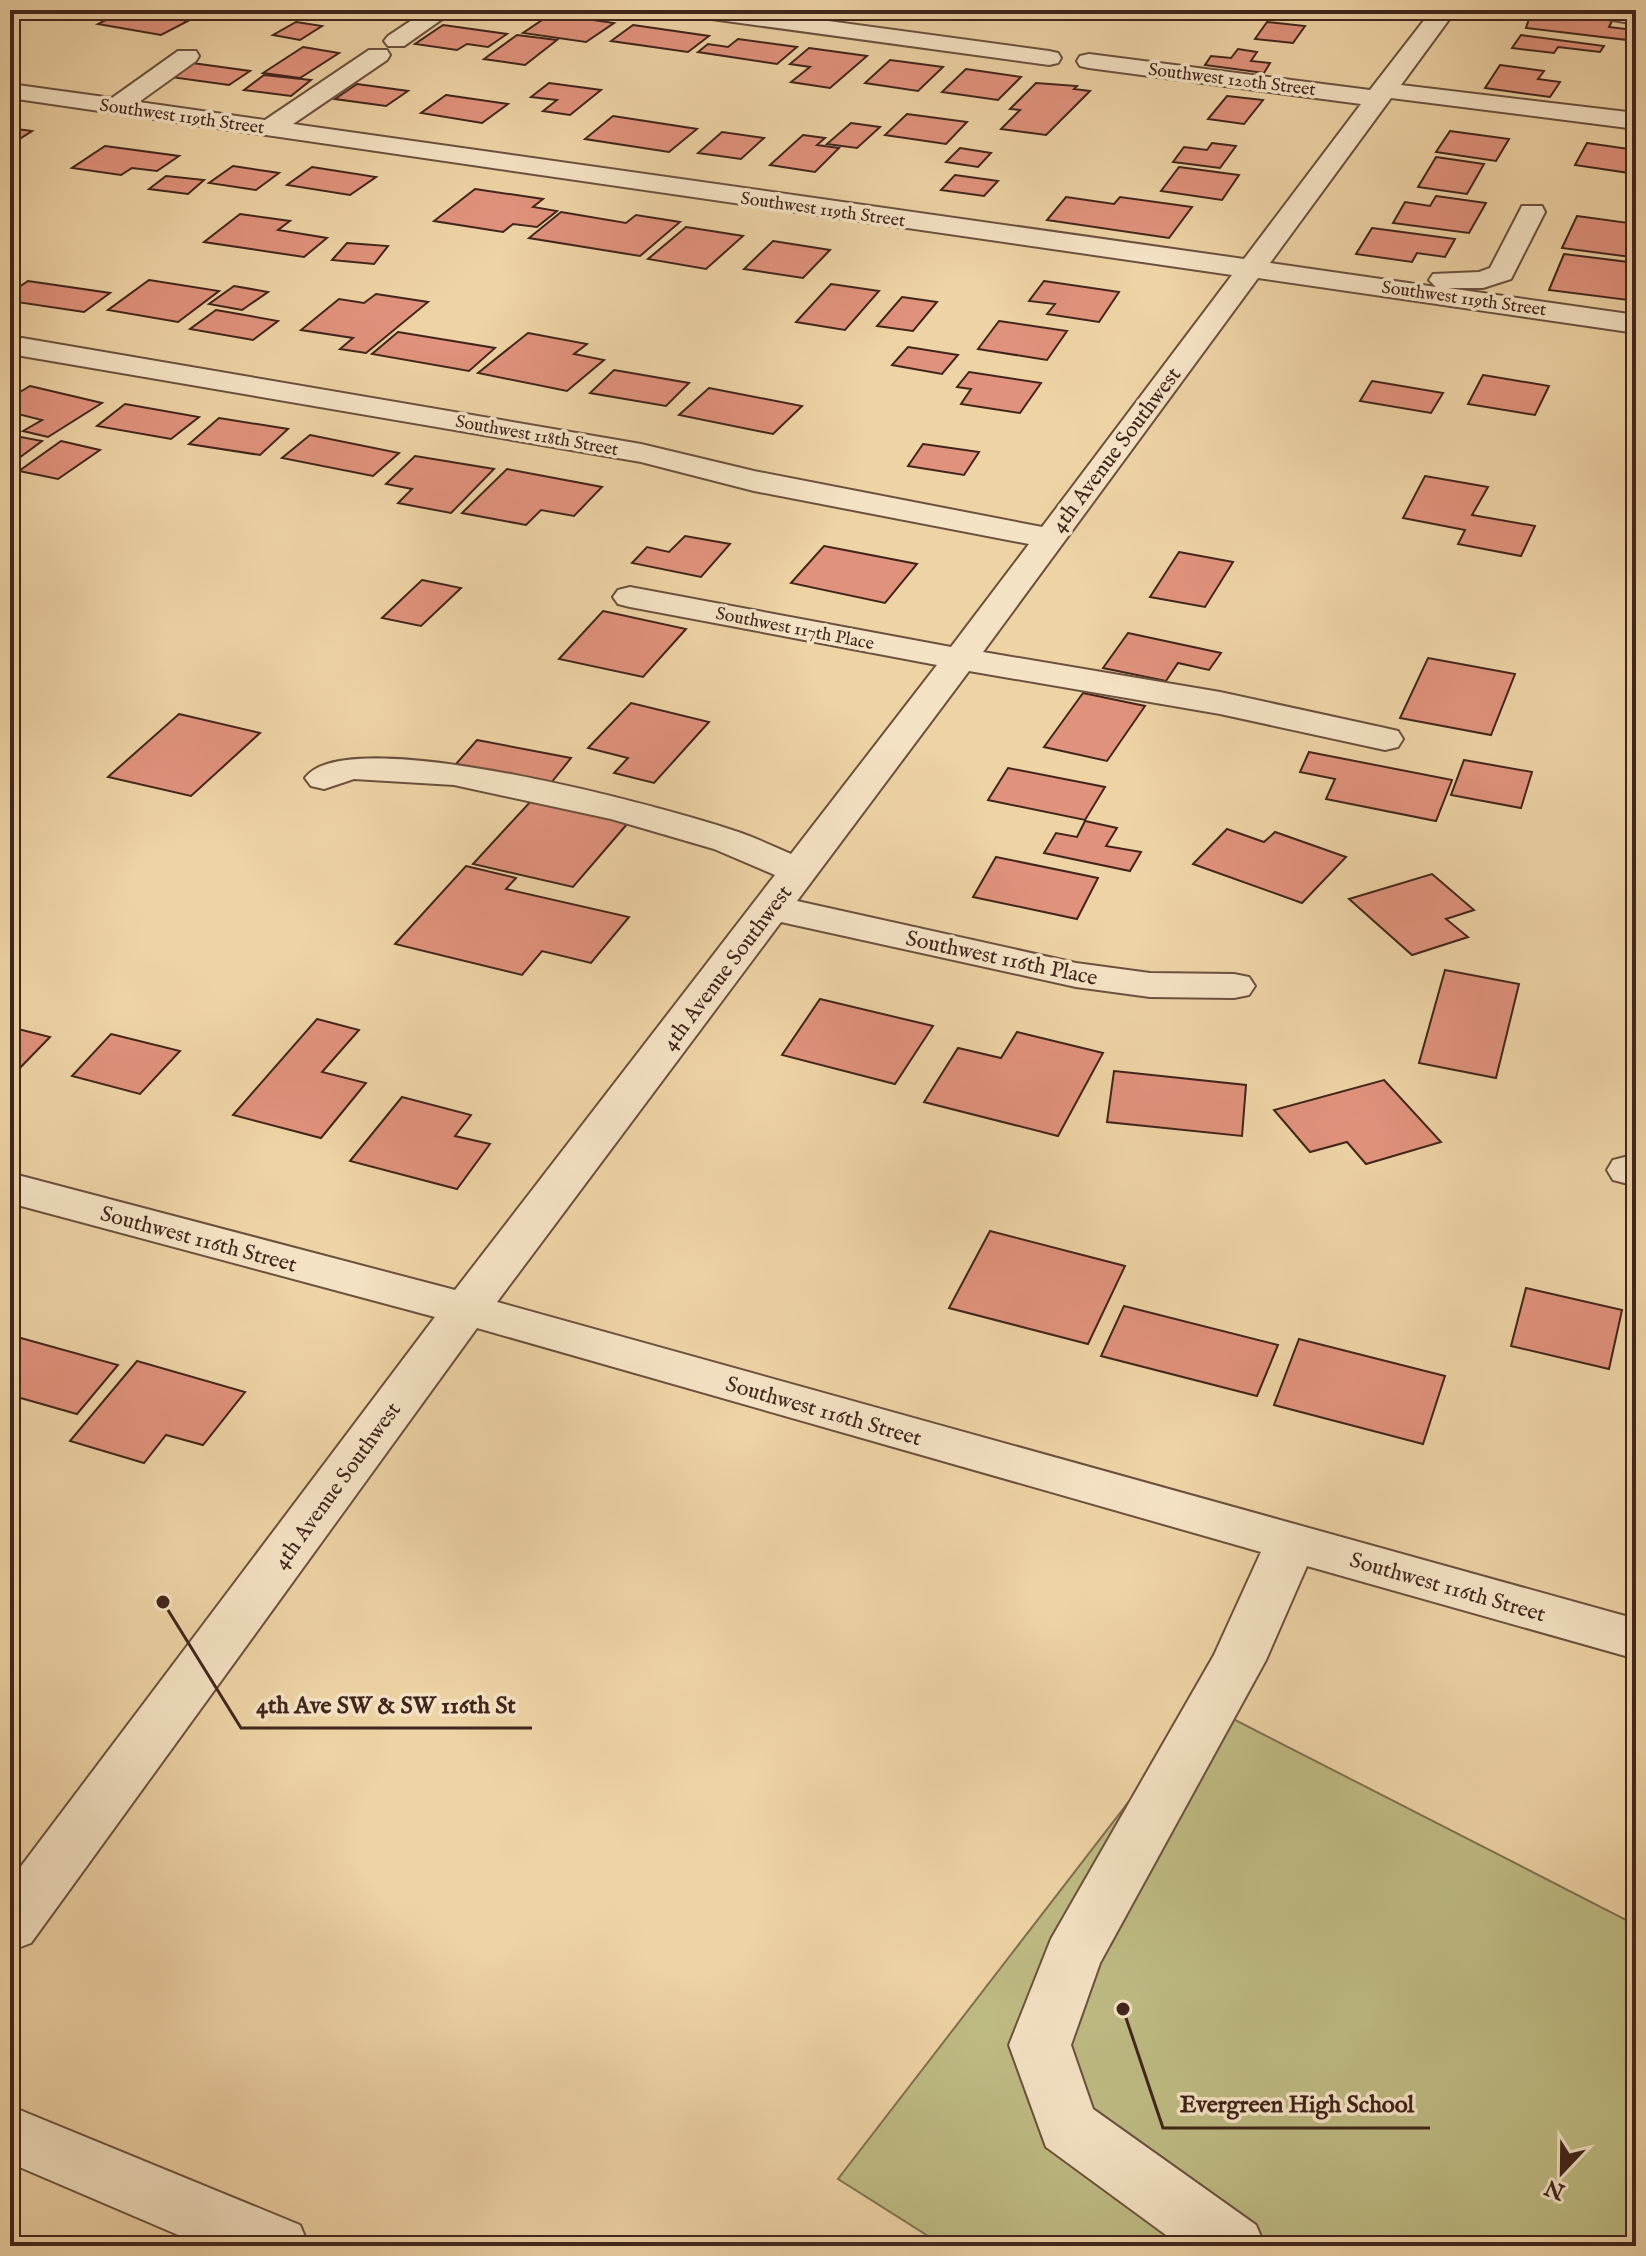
<svg xmlns="http://www.w3.org/2000/svg" width="1646" height="2256" viewBox="0 0 1646 2256" font-family="'IM FELL English',serif">
  <rect width="100%" height="100%" fill="#eed3a5"/>
  <filter id="stains"><feTurbulence type="fractalNoise" baseFrequency=".0025" numOctaves="4"/><feColorMatrix values="0 0 0 0 .2 0 0 0 0 .09 0 0 0 0 .02 0 0 0 .5 -.17"/></filter>
  <radialGradient id="worn" r=".72"><stop offset=".6" stop-color="#630" stop-opacity="0"/><stop offset="1" stop-color="#630" stop-opacity=".3"/></radialGradient>
  <!-- green -->
  <polygon fill="#bebb83" stroke="#807050" stroke-width="2" points="1204,1704 1636,1925 1636,2246 944,2246 838,2179"/>
  <!-- building -->
  <g fill="#e1927c" stroke="#41251c" stroke-width="2">
    <polygon points="125,10 188,21 161,35 98,24"/>
    <polygon points="1055,10 1117,10 1109,17"/>
    <polygon points="1532,10 1613,19 1609,27 1634,30 1632,34 1636,34 1636,41 1526,28"/>
    <polygon points="551,14 614,23 586,42 523,33"/>
    <polygon points="296,22 322,26 300,40 273,35"/>
    <polygon points="1267,22 1305,26 1293,43 1255,39"/>
    <polygon points="443,25 507,34 488,47 467,44 457,50 415,44"/>
    <polygon points="633,25 709,36 688,52 611,41"/>
    <polygon points="517,35 557,40 525,65 484,59"/>
    <polygon points="1521,35 1604,46 1600,52 1558,47 1554,53 1512,48"/>
    <polygon points="738,39 797,47 777,64 698,52 708,44 728,47"/>
    <polygon points="303,47 339,53 300,78 263,73"/>
    <polygon points="809,48 867,56 830,88 791,82 810,67 790,64"/>
    <polygon points="1238,49 1257,52 1251,61 1270,63 1264,73 1205,65 1211,56 1231,58"/>
    <polygon points="890,60 943,67 918,91 865,83"/>
    <polygon points="185,62 250,71 229,85 163,76"/>
    <polygon points="1500,65 1544,71 1538,79 1560,82 1550,97 1485,88"/>
    <polygon points="966,69 1021,77 998,100 942,92"/>
    <polygon points="264,75 311,80 291,96 244,90"/>
    <polygon points="549,83 601,90 570,115 543,111 557,100 531,97"/>
    <polygon points="1036,83 1077,86 1074,89 1090,91 1046,135 1001,129 1020,110 1010,109"/>
    <polygon points="357,84 408,91 386,106 335,99"/>
    <polygon points="446,95 508,104 482,123 421,113"/>
    <polygon points="1227,96 1263,100 1244,124 1208,119"/>
    <polygon points="907,114 967,122 946,144 885,135"/>
    <polygon points="613,116 697,129 669,152 585,139"/>
    <polygon points="851,123 880,127 857,148 827,144"/>
    <polygon points="10,128 32,131 10,145"/>
    <polygon points="1450,131 1509,139 1496,161 1436,152"/>
    <polygon points="722,132 764,138 741,159 698,153"/>
    <polygon points="803,135 825,138 817,145 839,148 815,172 770,165"/>
    <polygon points="1212,143 1236,146 1220,168 1173,162 1184,147 1207,150"/>
    <polygon points="1587,143 1636,150 1636,174 1575,165"/>
    <polygon points="105,146 179,156 157,171 132,168 121,175 72,168"/>
    <polygon points="960,148 991,153 978,167 946,162"/>
    <polygon points="1436,157 1484,164 1467,194 1418,187"/>
    <polygon points="233,166 279,173 256,190 209,183"/>
    <polygon points="312,167 376,177 350,195 287,185"/>
    <polygon points="1179,167 1239,175 1222,200 1161,191"/>
    <polygon points="955,175 998,181 984,196 941,190"/>
    <polygon points="166,176 204,180 188,194 149,189"/>
    <polygon points="475,189 543,199 533,207 557,211 537,227 513,224 503,232 434,221"/>
    <polygon points="1436,196 1486,203 1469,233 1393,223 1405,202 1430,206"/>
    <polygon points="1066,197 1114,204 1120,197 1192,207 1169,238 1047,220"/>
    <polygon points="561,212 626,223 636,215 680,222 640,256 529,238"/>
    <polygon points="240,214 290,221 278,230 327,238 304,257 204,242"/>
    <polygon points="1577,216 1636,224 1636,246 1631,257 1562,248"/>
    <polygon points="686,227 743,236 706,269 648,259"/>
    <polygon points="1372,228 1455,239 1445,257 1417,253 1412,262 1356,254"/>
    <polygon points="773,241 830,250 803,278 744,269"/>
    <polygon points="347,243 388,246 374,264 332,260"/>
    <polygon points="1564,254 1636,263 1636,277 1628,300 1549,290"/>
    <polygon points="149,280 219,291 178,322 108,310"/>
    <polygon points="28,281 110,293 84,312 10,301 10,293"/>
    <polygon points="1044,281 1119,292 1099,322 1047,314 1055,304 1029,301"/>
    <polygon points="831,284 879,291 845,330 796,322"/>
    <polygon points="234,286 268,292 242,310 209,304"/>
    <polygon points="376,294 428,302 366,353 340,349 353,338 301,330 339,299 364,303"/>
    <polygon points="902,297 937,302 913,331 877,326"/>
    <polygon points="216,310 278,321 253,340 190,329"/>
    <polygon points="999,321 1067,331 1047,360 978,349"/>
    <polygon points="398,332 495,348 469,371 372,354"/>
    <polygon points="528,333 587,344 574,354 604,360 567,391 478,373"/>
    <polygon points="908,347 958,355 942,374 892,365"/>
    <polygon points="614,370 689,383 666,406 590,393"/>
    <polygon points="969,372 1041,383 1020,413 961,404 971,389 957,387"/>
    <polygon points="1483,375 1549,386 1535,415 1468,404"/>
    <polygon points="1372,381 1443,393 1431,413 1360,401"/>
    <polygon points="30,386 102,403 48,437 23,431 42,420 10,412 10,398"/>
    <polygon points="709,388 802,406 773,434 679,415"/>
    <polygon points="125,404 199,417 171,439 97,426"/>
    <polygon points="219,418 288,429 260,455 189,444"/>
    <polygon points="10,435 42,441 15,461 10,460"/>
    <polygon points="310,435 399,453 373,476 282,458"/>
    <polygon points="61,441 100,450 58,479 19,471"/>
    <polygon points="923,444 979,452 964,475 908,466"/>
    <polygon points="415,456 494,469 451,513 398,503 412,489 386,484"/>
    <polygon points="507,469 602,487 574,516 541,510 526,525 462,513"/>
    <polygon points="1425,476 1488,487 1472,515 1535,526 1521,556 1458,544 1465,530 1403,518"/>
    <polygon points="685,536 730,544 701,577 632,563 647,547 669,552"/>
    <polygon points="824,546 917,564 885,603 791,583"/>
    <polygon points="1179,552 1233,562 1205,607 1150,597"/>
    <polygon points="422,580 461,588 421,626 382,618"/>
    <polygon points="603,611 686,629 643,677 559,659"/>
    <polygon points="1128,633 1221,653 1209,670 1178,663 1166,681 1103,668"/>
    <polygon points="1428,658 1515,674 1491,735 1400,718"/>
    <polygon points="1083,693 1145,706 1107,761 1044,747"/>
    <polygon points="631,703 709,722 654,783 614,773 628,758 588,748"/>
    <polygon points="179,714 260,733 191,796 108,777"/>
    <polygon points="477,740 571,758 551,783 456,764"/>
    <polygon points="1309,752 1452,780 1436,821 1326,799 1335,779 1300,772"/>
    <polygon points="1464,760 1532,772 1521,808 1451,795"/>
    <polygon points="1008,768 1105,787 1085,820 988,800"/>
    <polygon points="531,801 628,823 573,887 473,864"/>
    <polygon points="1085,821 1117,828 1106,846 1141,852 1130,871 1044,853 1056,833 1077,837"/>
    <polygon points="1227,829 1264,842 1275,832 1346,857 1302,903 1193,864"/>
    <polygon points="996,857 1098,878 1077,919 973,897"/>
    <polygon points="466,866 516,878 506,889 629,917 591,963 542,951 522,975 395,944"/>
    <polygon points="1432,874 1474,910 1446,919 1468,937 1412,955 1349,899"/>
    <polygon points="1445,970 1519,984 1496,1078 1419,1063"/>
    <polygon points="820,999 933,1026 895,1084 782,1055"/>
    <polygon points="317,1019 359,1030 322,1072 366,1083 321,1138 233,1115"/>
    <polygon points="10,1027 50,1037 13,1075 10,1074"/>
    <polygon points="1017,1032 1103,1053 1058,1136 924,1102 958,1048 1001,1058"/>
    <polygon points="111,1034 180,1051 140,1094 72,1076"/>
    <polygon points="1114,1071 1246,1085 1242,1136 1107,1122"/>
    <polygon points="1384,1080 1441,1142 1366,1164 1347,1142 1310,1152 1274,1110"/>
    <polygon points="402,1097 471,1115 455,1136 490,1144 457,1189 350,1161"/>
    <polygon points="990,1231 1125,1266 1088,1344 949,1308"/>
    <polygon points="1526,1288 1622,1310 1609,1369 1511,1346"/>
    <polygon points="1124,1306 1278,1345 1257,1396 1101,1356"/>
    <polygon points="10,1335 118,1365 77,1414 10,1395"/>
    <polygon points="1299,1339 1445,1376 1423,1444 1274,1405"/>
    <polygon points="137,1361 245,1392 203,1445 166,1435 144,1463 70,1441"/>
  </g>
  <g fill="none" stroke-linecap="round" stroke-linejoin="round">
    <defs>
      <g id="minor">
        <polygon points="427,10 455,10 404,46 388,46 384,41 388,36"/>
        <polygon points="685,10 748,10 1049,51 1058,53 1061,58 1058,63 1049,65 697,17 689,15"/>
        <path d="M1432,10H1456L1401,85L1636,113V129L1391,98L1270,263L1436,287L1429,280L1433,274L1479,272L1490,268L1519,212L1522,206H1542L1545,212L1511,279L1483,288H1448L1636,315V333L1258,278L983,652L1220,692L1385,728L1398,731L1403,739L1398,747L1385,750L1220,714L969,671L797,901L1076,963L1150,973L1234,974L1249,977L1255,986L1249,995L1234,998L1150,997L1076,987L781,922L497,1302L1636,1619V1659L1307,1566L1266,1660L1100,1963L1071,2045L1093,2109L1256,2225L1265,2246H1181L1046,2147L1009,2045L1051,1939L1214,1655L1261,1552L477,1328L31,1943L10,1951V1881L435,1317L10,1203V1173L455,1290L775,875L714,849L611,819L454,785L354,779L324,789L311,786L305,778C346,719 676,810 741,833C758,839 775,847 791,854L937,665L630,607L618,604L613,597L618,590L630,587L951,647L1029,544L754,491L641,462L22,356L10,351L12,341L22,338L641,444L754,471L1042,527L1232,275L10,98V84L112,98L178,51H196L199,56L196,61L139,102L265,120L369,50H387L390,55L387,60L293,124L1244,259L1361,104L1089,68L1080,66L1077,61L1080,56L1089,54L1370,90Z"/>
        <polygon points="1580,10 1636,10 1636,24 1584,15"/>
        <polygon points="1629,1156 1636,1158 1636,1186 1613,1180 1607,1170 1613,1160"/>
        <polygon points="10,2106 300,2225 309,2246 204,2246 10,2163"/>
      </g>
    </defs>
    <!-- minor casing -->
    <use href="#minor" stroke="#6c503e" stroke-width="4"/>
    <!-- minor -->
    <use href="#minor" fill="#f4e2c4" fill-rule="evenodd"/>
  </g>
  <g text-anchor="middle" stroke-width="7" stroke-linejoin="round" paint-order="stroke">
    <!-- far-street labels -->
    <g font-size="18" fill="#41251c" stroke="#f4e2c4">
      <text transform="translate(1232 79) rotate(7)" y="6">Southwest 120th Street</text>
      <text transform="translate(182 116) rotate(8)" y="6">Southwest 119th Street</text>
      <text transform="translate(823 209) rotate(8)" y="6">Southwest 119th Street</text>
      <text transform="translate(1464 298) rotate(8)" y="6">Southwest 119th Street</text>
      <text transform="translate(537 435) rotate(10)" y="6">Southwest 118th Street</text>
      <text transform="translate(795 628) rotate(11)" y="6">Southwest 117th Place</text>
    </g>
    <!-- street labels -->
    <g font-size="22" fill="#41251c" stroke="#f4e2c4">
      <text transform="translate(1115 449) rotate(-53)" y="8">4th Avenue Southwest</text>
      <text transform="translate(1002 957) rotate(12)" y="8">Southwest 116th Place</text>
      <text transform="translate(726 967) rotate(-53)" y="8">4th Avenue Southwest</text>
      <text transform="translate(199 1238) rotate(15)" y="8">Southwest 116th Street</text>
      <text transform="translate(824 1410) rotate(16)" y="8">Southwest 116th Street</text>
      <text transform="translate(336 1485) rotate(-54)" y="8">4th Avenue Southwest</text>
      <text transform="translate(1448 1586) rotate(16)" y="8">Southwest 116th Street</text>
    </g>
  </g>
  <!-- callouts -->
  <path fill="none" stroke="#41251c" stroke-width="3" d="M163 1602L241 1728H532M1123 2009L1163 2128H1430"/>
  <g fill="#41251c" stroke="#f4e2c4" stroke-width="3">
    <circle cx="163" cy="1602" r="8"/>
    <circle cx="1123" cy="2009" r="8"/>
  </g>
  <g font-size="24" text-anchor="middle" font-weight="bold" fill="#41251c" stroke="#f4e2c4" stroke-width="7" stroke-linejoin="round" paint-order="stroke">
    <text x="386" y="1713">4th Ave SW &amp; SW 116th St</text>
    <text x="1297" y="2112">Evergreen High School</text>
  </g>
  <!-- margin -->
  <rect width="1646" height="2256" fill="none" stroke="#eed3a5" stroke-width="40"/>
  <rect x="12" y="12" width="1622" height="2232" fill="none" stroke="#41251c" stroke-width="4"/>
  <rect x="20" y="20" width="1606" height="2216" fill="none" stroke="#41251c" stroke-width="2"/>
  <!-- north arrow -->
  <g transform="translate(1562 2172) rotate(202)" stroke="#f4e2c4" stroke-width="6" paint-order="stroke">
  <path d="M0-6L14 30L0 20L-14 30Z" fill="#41251c"/>
  <text y="-12" font-size="22" font-weight="bold" text-anchor="middle" fill="#41251c">N</text>
  </g>
  <rect width="100%" height="100%" filter="url(#stains)"/>
  <rect width="100%" height="100%" fill="url(#worn)"/>
</svg>
